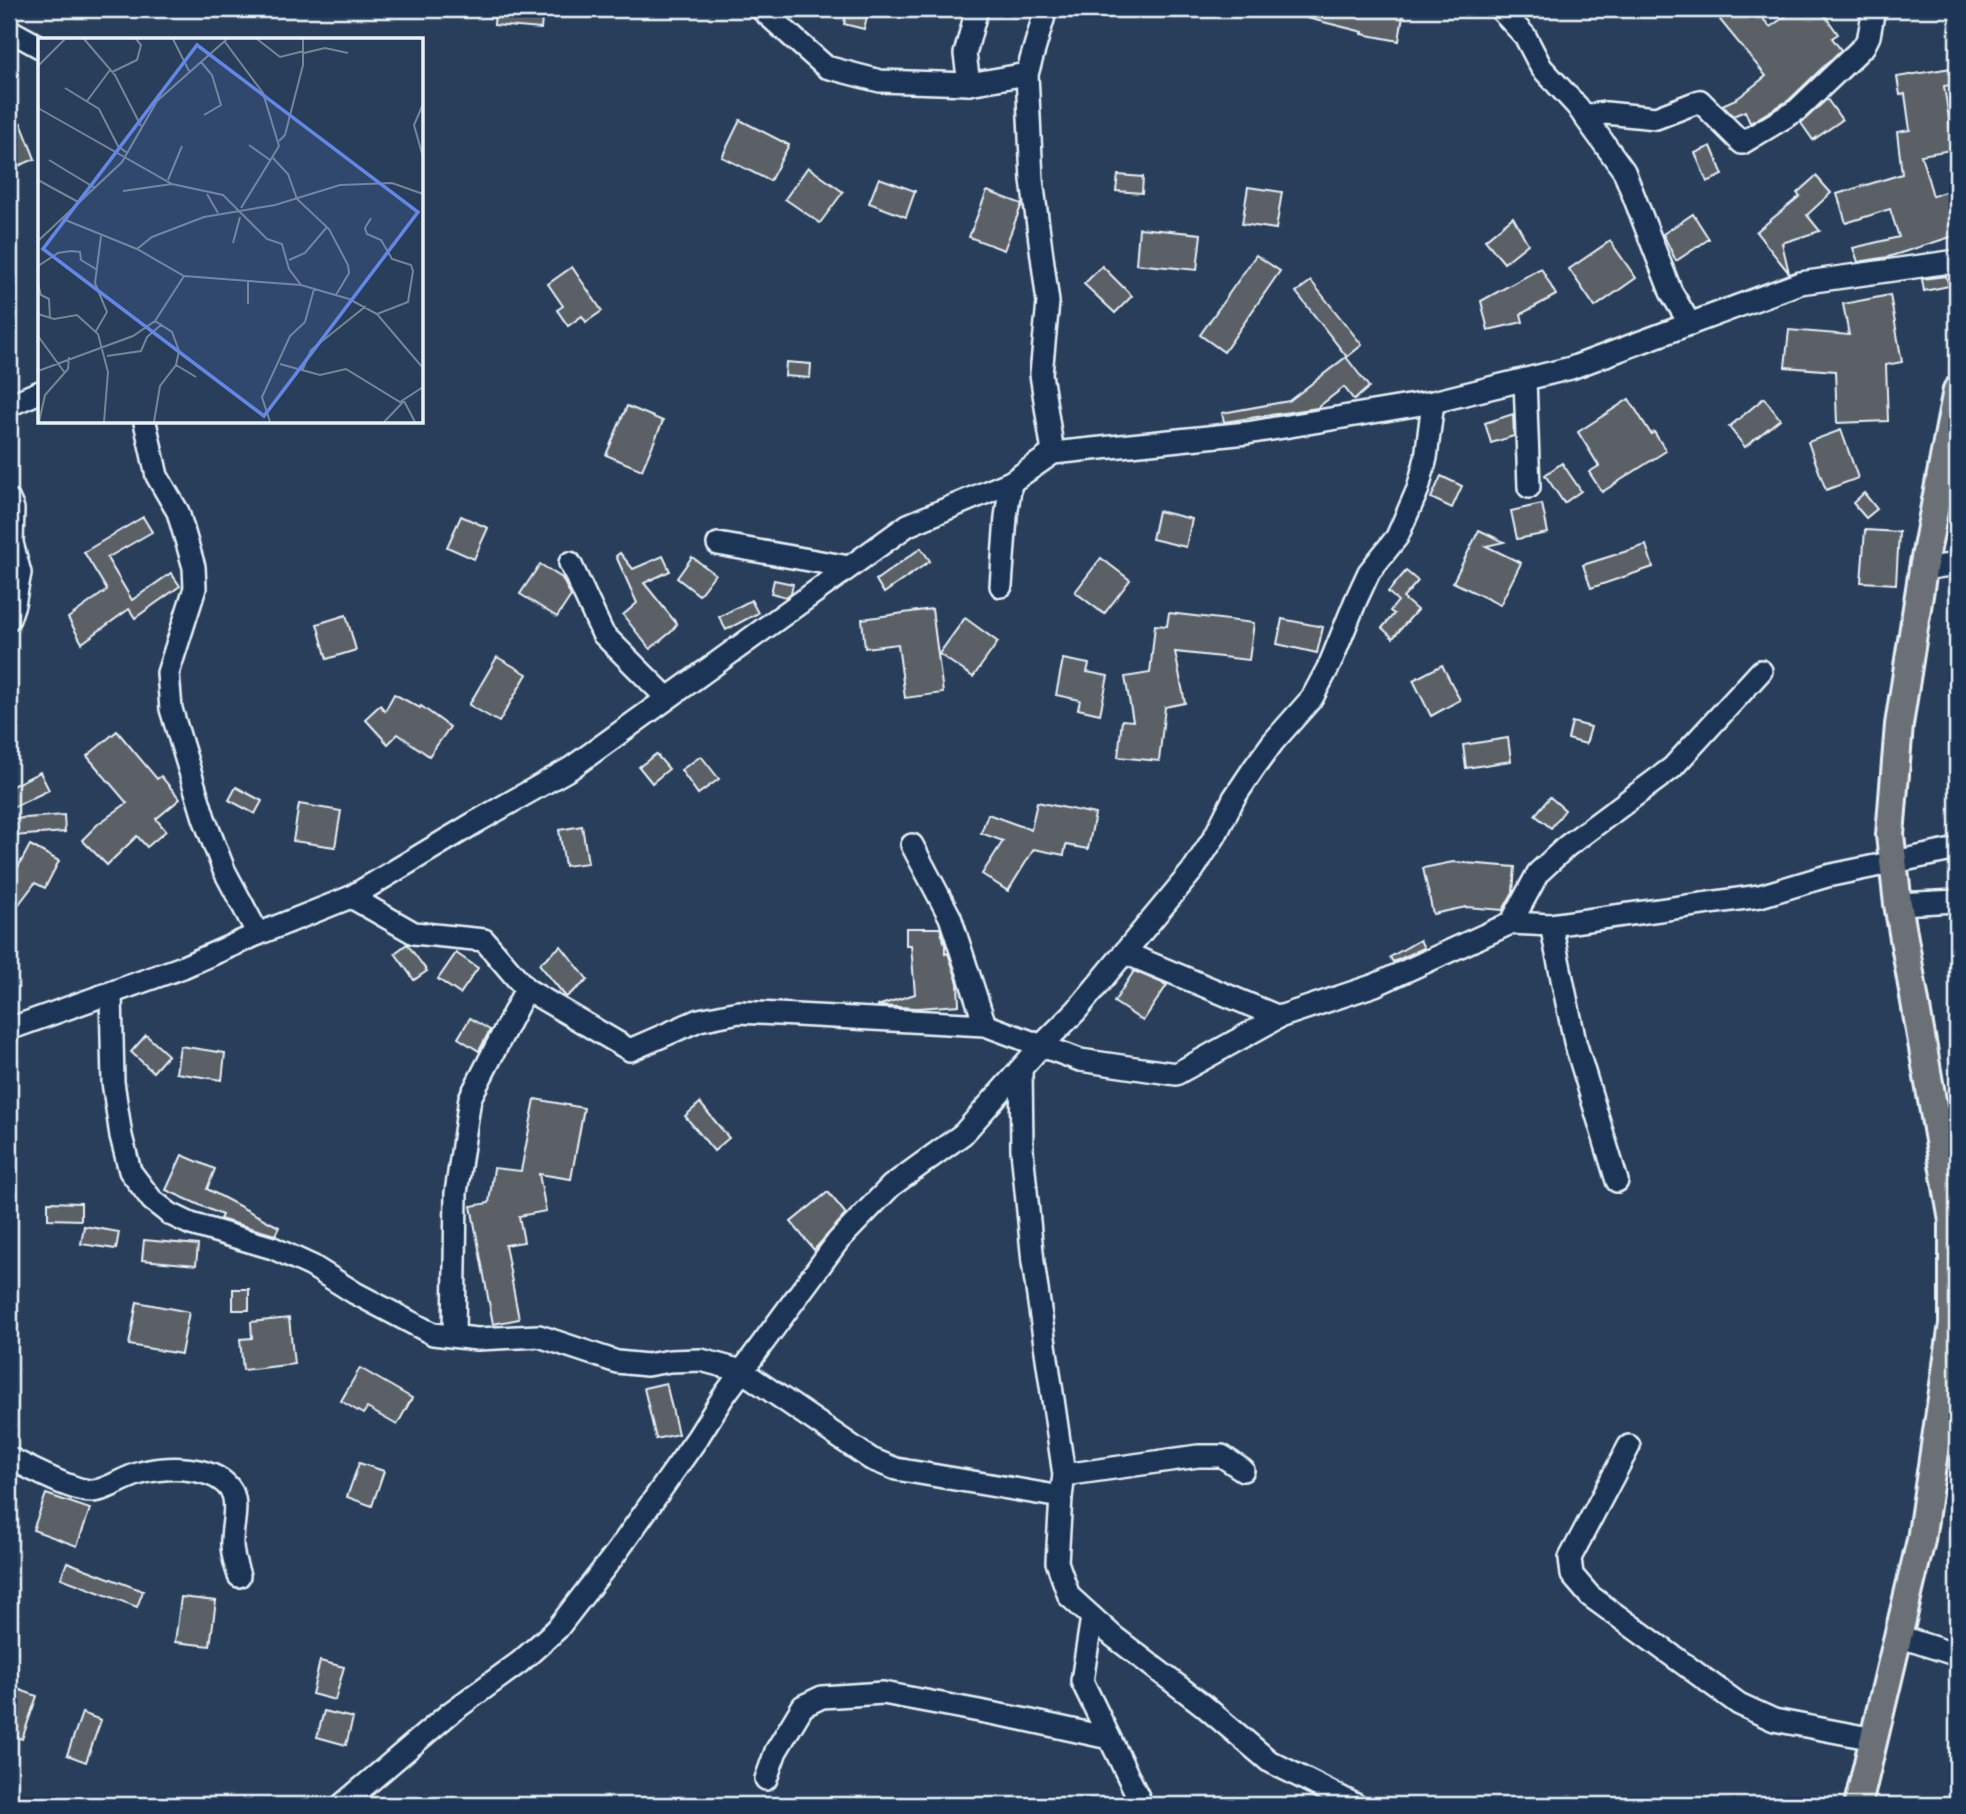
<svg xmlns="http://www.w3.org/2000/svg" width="1966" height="1814" viewBox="0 0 1966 1814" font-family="'Comic Neue',sans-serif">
  <rect width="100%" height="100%" fill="#293e5a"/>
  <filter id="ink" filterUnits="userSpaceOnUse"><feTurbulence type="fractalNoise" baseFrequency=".0143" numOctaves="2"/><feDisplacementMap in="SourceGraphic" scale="14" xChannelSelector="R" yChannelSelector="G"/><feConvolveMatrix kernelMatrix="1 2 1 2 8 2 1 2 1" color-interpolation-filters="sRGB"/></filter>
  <g filter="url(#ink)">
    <!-- building -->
    <g fill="#5a6166" stroke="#e8f1f8" stroke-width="2">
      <polygon points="495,9 543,9 541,29 494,25"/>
      <polygon points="847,9 869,9 864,29 844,24"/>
      <polygon points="1291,9 1404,9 1399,41 1362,34 1363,32 1291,14"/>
      <polygon points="1734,9 1755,9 1770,27 1796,9 1820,9 1838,34 1832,38 1841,50 1789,100 1750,123 1745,111 1733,116 1722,105 1738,98 1766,76 1720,20"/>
      <polygon points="1957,67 1957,84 1944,86 1952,138 1957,139 1957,149 1921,155 1933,196 1953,189 1957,202 1957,235 1888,257 1858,262 1853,248 1899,237 1890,209 1846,223 1837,194 1902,174 1897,132 1910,130 1905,94 1900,95 1897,77"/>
      <polygon points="1827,99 1842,120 1813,140 1801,123"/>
      <polygon points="740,120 789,145 770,181 722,157"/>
      <polygon points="21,123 35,159 9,170 9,128"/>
      <polygon points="1711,146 1723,175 1707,182 1695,153"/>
      <polygon points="808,167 843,192 820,223 785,199"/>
      <polygon points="1118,175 1143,177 1142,193 1116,191"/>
      <polygon points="1816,176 1831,193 1807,215 1820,231 1782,243 1789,273 1756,232 1800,196 1797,193"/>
      <polygon points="879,178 915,191 906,217 869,203"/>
      <polygon points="1248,187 1282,192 1276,229 1242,224"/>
      <polygon points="987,191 1022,204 1004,250 969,237"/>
      <polygon points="1693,214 1709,239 1676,261 1663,234"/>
      <polygon points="1513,217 1528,244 1504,263 1485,240"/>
      <polygon points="1139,228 1201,234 1197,270 1136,264"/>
      <polygon points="1610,241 1636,278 1595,307 1569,269"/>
      <polygon points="1256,255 1280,271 1224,352 1200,335"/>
      <polygon points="1102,266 1132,296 1115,313 1084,284"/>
      <polygon points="572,267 602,311 586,322 582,316 568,326 557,310 563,306 548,284"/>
      <polygon points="1541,268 1556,295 1521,314 1523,322 1488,330 1481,301"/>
      <polygon points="1946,276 1949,286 1924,291 1922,279"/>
      <polygon points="1311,281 1362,345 1347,357 1296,292"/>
      <polygon points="1890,295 1902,362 1886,365 1888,421 1837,423 1835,371 1785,367 1789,330 1849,335 1843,304"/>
      <polygon points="1346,357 1369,387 1354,400 1344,387 1317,408 1224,422 1222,413 1289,401"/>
      <polygon points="786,362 811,364 810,378 785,376"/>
      <polygon points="1764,398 1780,419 1745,447 1729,427"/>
      <polygon points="1629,399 1651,434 1654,432 1666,451 1602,492 1589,472 1599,466 1578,432"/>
      <polygon points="627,406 663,421 642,470 606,455"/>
      <polygon points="1513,414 1514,436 1491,443 1485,423"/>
      <polygon points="1841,430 1858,478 1826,490 1808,442"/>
      <polygon points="1562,463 1581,491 1564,503 1545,475"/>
      <polygon points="1441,476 1462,486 1452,508 1431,498"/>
      <polygon points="1864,493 1877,509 1866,518 1853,503"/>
      <polygon points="1542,504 1548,533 1517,539 1511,511"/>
      <polygon points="1158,511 1192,519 1186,547 1152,539"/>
      <polygon points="461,516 488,528 474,559 447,547"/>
      <polygon points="143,517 152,532 107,558 132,600 171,573 180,586 135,618 129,609 82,643 68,618 107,590 84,552"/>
      <polygon points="1479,530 1504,542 1486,546 1521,563 1500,605 1453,582"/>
      <polygon points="1865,530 1899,532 1896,584 1861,582"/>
      <polygon points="1646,545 1653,567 1591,588 1583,565"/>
      <polygon points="921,548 930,561 884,593 876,580"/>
      <polygon points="620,553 633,569 663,556 670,571 644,583 677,624 671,632 650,649 623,615 637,603 616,556"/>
      <polygon points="692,557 715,574 699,595 677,578"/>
      <polygon points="1101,558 1130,580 1104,614 1075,592"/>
      <polygon points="540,564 562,578 571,596 557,617 520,594"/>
      <polygon points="1406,571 1418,581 1403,598 1417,610 1393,638 1382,628 1394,614 1390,611 1398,601 1388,592"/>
      <polygon points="774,580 793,584 791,593 786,597 771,593"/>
      <polygon points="751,600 758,613 726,630 719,617"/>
      <polygon points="932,609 943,693 905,698 898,644 865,648 862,619"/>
      <polygon points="1169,613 1254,623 1249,660 1175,652 1185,703 1165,707 1159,761 1118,757 1122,720 1133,721 1125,677 1150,673 1155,625 1167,626"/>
      <polygon points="346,615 356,650 327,659 317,624"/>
      <polygon points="965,618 998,642 973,677 939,654"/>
      <polygon points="1282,619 1323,627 1317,653 1277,644"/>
      <polygon points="497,657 527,674 499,722 469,705"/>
      <polygon points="1063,659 1089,664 1087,672 1108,676 1100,714 1078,709 1080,700 1056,695"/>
      <polygon points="1442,665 1460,700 1431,716 1413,680"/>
      <polygon points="394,694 420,708 421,706 450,727 429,756 398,734 388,744 365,719 380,705 385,711"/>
      <polygon points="1572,722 1591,727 1586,744 1568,739"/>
      <polygon points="117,731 157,779 161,776 180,799 156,819 166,831 147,847 137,836 107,865 82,840 98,824 127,803 87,756"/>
      <polygon points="1508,738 1511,761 1466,768 1463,745"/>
      <polygon points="656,754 669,769 652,783 639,767"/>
      <polygon points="701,756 719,779 698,794 681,770"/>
      <polygon points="40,772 49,790 12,808 10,787"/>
      <polygon points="236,787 262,801 255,814 229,800"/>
      <polygon points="1550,797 1565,810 1551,828 1535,815"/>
      <polygon points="1037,802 1095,814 1088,849 1066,845 1064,855 1034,849 1008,891 982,874 1003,841 981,833 988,814 1031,830"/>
      <polygon points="299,804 341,811 335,847 293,841"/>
      <polygon points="64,815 65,832 14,836 13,819"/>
      <polygon points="582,826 588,863 565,866 559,830"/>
      <polygon points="30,845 59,861 45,888 35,883 9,917 9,884"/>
      <polygon points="1453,862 1515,867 1513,892 1503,910 1466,907 1433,914 1423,868"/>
      <polygon points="906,928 940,928 945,945 945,954 948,953 958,983 959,1005 918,1008 877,1006 915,994 911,945 906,945"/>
      <polygon points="1420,940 1424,948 1393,962 1390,957"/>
      <polygon points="407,944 427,971 414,980 395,953"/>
      <polygon points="561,946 588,980 566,997 539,964"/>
      <polygon points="456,953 478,968 460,994 438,979"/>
      <polygon points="1134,971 1167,985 1143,1021 1114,1002"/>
      <polygon points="470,1018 490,1030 479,1051 458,1038"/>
      <polygon points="146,1035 168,1055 153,1072 131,1052"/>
      <polygon points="180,1046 225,1053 222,1080 176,1073"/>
      <polygon points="535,1099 584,1108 571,1179 539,1174 546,1211 519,1216 524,1242 505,1245 519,1319 493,1324 471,1206 489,1203 494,1168 521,1171"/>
      <polygon points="700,1103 729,1138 714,1151 685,1116"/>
      <polygon points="182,1155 215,1169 207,1189 279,1227 275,1235 220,1219 222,1215 166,1190"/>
      <polygon points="828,1192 846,1214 814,1250 791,1222"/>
      <polygon points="48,1202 81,1203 81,1220 48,1219"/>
      <polygon points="84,1226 119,1232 116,1249 81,1244"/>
      <polygon points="144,1240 198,1245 196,1265 142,1260"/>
      <rect x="233" y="1289" width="16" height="21"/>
      <polygon points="137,1302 189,1312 181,1354 129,1345"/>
      <polygon points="289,1318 294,1364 243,1370 240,1339 252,1338 251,1322"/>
      <polygon points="360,1368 412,1398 397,1425 367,1408 363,1414 341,1401"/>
      <polygon points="666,1383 678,1434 656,1439 644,1388"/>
      <polygon points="359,1463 384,1471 372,1506 347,1497"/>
      <polygon points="46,1494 90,1509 77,1546 33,1530"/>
      <polygon points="67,1562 143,1591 137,1607 61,1578"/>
      <polygon points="181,1597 216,1601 210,1646 175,1642"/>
      <polygon points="320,1661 344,1667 335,1700 312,1694"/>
      <polygon points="9,1686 37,1696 22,1739 9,1734"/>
      <polygon points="324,1711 353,1718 346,1745 317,1737"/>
      <polygon points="82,1713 101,1720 86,1762 67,1755"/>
    </g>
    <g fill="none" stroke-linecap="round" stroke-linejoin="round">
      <defs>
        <g id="minor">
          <polyline points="761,9 826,67 880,81 969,84 1027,74"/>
          <polyline points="1046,9 1027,74 1032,180 1048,302 1041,374 1053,453"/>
          <polyline points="1500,9 1525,36 1541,67 1577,106 1624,171 1671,292 1690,324"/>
          <polyline points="9,30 40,47"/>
          <polyline points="969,84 965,54 977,9"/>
          <polyline points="1584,116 1606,113 1656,118 1700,101 1742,143 1797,110 1864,46 1869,36 1874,9"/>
          <polyline points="1525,380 1529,487"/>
          <polyline points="9,405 40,392"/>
          <polyline points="145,422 157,476 178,512 194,567 195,588 168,673 171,709 204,818 224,870 258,934"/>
          <polyline points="9,500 13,509 12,543 20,573 14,604 9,619"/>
          <polyline points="718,544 849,567"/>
          <polyline points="570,563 603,634 667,698"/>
          <polyline points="1923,569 1957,564"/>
          <polyline points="1001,586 1006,517 1011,482"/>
          <polyline points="912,845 950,917 985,1025"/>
          <polyline points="351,897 414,933 484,940 526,989 630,1050 699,1020 739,1012 985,1025 1080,1060 1176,1074 1279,1017 1375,985 1511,923 1551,925 1760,896 1827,876 1957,849"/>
          <polyline points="1898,904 1957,901"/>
          <polyline points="1511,923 1538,873 1567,846 1672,768 1761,671"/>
          <polyline points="1551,925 1575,1042 1617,1181"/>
          <polyline points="1125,953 1279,1017"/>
          <polyline points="111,994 113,1082 121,1136 130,1171 152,1200 170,1214 191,1224 273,1248 312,1266 355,1293 433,1334 477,1339 539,1336 617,1362 647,1365 670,1361 701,1360 742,1371 871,1459 896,1469 1061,1497"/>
          <polyline points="9,1029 183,967 258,934 351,897 476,822 571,768 908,525 1011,482 1053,453 1247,433 1433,402 1571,368 1800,283 1957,261"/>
          <polyline points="1021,1069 1022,1150 1033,1262 1064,1475 1061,1497 1057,1562 1069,1596 1113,1636 1203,1705 1269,1761 1356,1805"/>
          <polyline points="1935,1115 1957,1123"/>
          <polyline points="454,1336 456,1193 470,1098 526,989"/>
          <polyline points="1629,1446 1570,1558 1572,1575 1590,1596 1739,1704 1774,1720 1874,1739"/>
          <path d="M9,1458C28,1467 73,1492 93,1491C108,1490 123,1478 138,1474C164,1465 217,1465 232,1492C239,1506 231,1529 232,1545C232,1555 236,1566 239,1576"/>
          <polyline points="1064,1475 1198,1456 1222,1456 1243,1470"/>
          <polyline points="1092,1617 1082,1681 1142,1805"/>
          <polyline points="1898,1636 1957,1655"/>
          <polyline points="766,1779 776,1751 803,1706 822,1697 883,1693 1022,1719 1109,1738"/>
          <polyline points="342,1805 450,1713 520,1662 557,1629 616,1553 698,1437 723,1397 838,1241 891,1186 963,1134 1041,1046 1076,1011 1193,870 1215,836 1234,798 1254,768 1273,742 1312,698 1330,664 1356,600 1369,572 1397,537 1418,489 1426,458 1433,402"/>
        </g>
        <polyline id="major" points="1858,1805 1921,1540 1953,1324 1953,1221 1898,904 1890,835 1899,725 1923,569 1957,390"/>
      </defs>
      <!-- minor casing -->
      <use href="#minor" stroke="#e8f1f8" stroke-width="26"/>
      <!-- major casing -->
      <use href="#major" stroke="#e8f1f8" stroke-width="32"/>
      <!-- minor -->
      <use href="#minor" stroke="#1d3557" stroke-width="21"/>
      <!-- major -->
      <use href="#major" stroke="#6b6f75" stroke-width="26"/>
    </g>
  </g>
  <!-- overview -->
  <g transform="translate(38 38)">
    <rect width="385" height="385" fill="#293e5a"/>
    <path fill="none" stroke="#758699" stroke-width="2" d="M46,1L77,37L103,88M135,1L151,33M219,1L242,19L266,13M187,4L225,55L241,108L203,170M266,15L287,10L310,15M163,24L174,37L183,67L166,77M0,28L27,1M74,34L99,22L103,7L98,1M27,50L61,71L80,108L89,115M49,63L72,32M385,66L376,87L385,119M0,70L134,146L185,157L229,201L244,206L251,231L263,247M241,103L247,97L265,27V1M211,107L232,122M234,119L250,136L259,161L291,191L310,227L311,235L298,257M11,122L57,150M0,142L42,165M130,142L144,108M85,153L134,146M169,156L180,175M333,180L327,190L329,196L343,202L354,221L373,227L375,233L370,264L339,276M25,181L99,211L146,238L263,247L311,261L339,276L385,330M0,203L84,124L119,63L189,1M195,205L202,179M99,211L114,199L166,179L237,167L302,147L354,145L385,156M251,222L267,215L289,189M0,228L20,215L33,213L42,214L43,222L58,231M0,246L3,257L11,261L12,280M210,266V243M0,276L16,281L39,277L60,296L70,334L66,384M58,293L69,274L57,245L63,198M0,298L27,335M69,318L103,313L109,299L124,286M242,326L282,337L308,331L362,364L385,349M138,327L158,339M0,333L95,298L117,283L146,238M264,333L273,312L328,268M1,384L7,357L30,331L31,319M116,384L122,348L138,327L141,313L134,294L117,283M232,384L224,359L252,298L267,284L276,251M346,384L366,363L377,384"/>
    <path fill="#6487e3" fill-opacity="0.15" stroke="#6487e3" stroke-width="3.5" d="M159,7L380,174L226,378L5,211Z"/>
    <rect width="385" height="385" fill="none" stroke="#e8f1f8" stroke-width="3.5"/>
  </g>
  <!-- margin -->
  <rect width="1966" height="1814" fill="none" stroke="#1d3557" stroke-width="35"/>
  <rect x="18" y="18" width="1931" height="1779" fill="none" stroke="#e8f1f8" stroke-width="2.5" filter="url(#ink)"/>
</svg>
